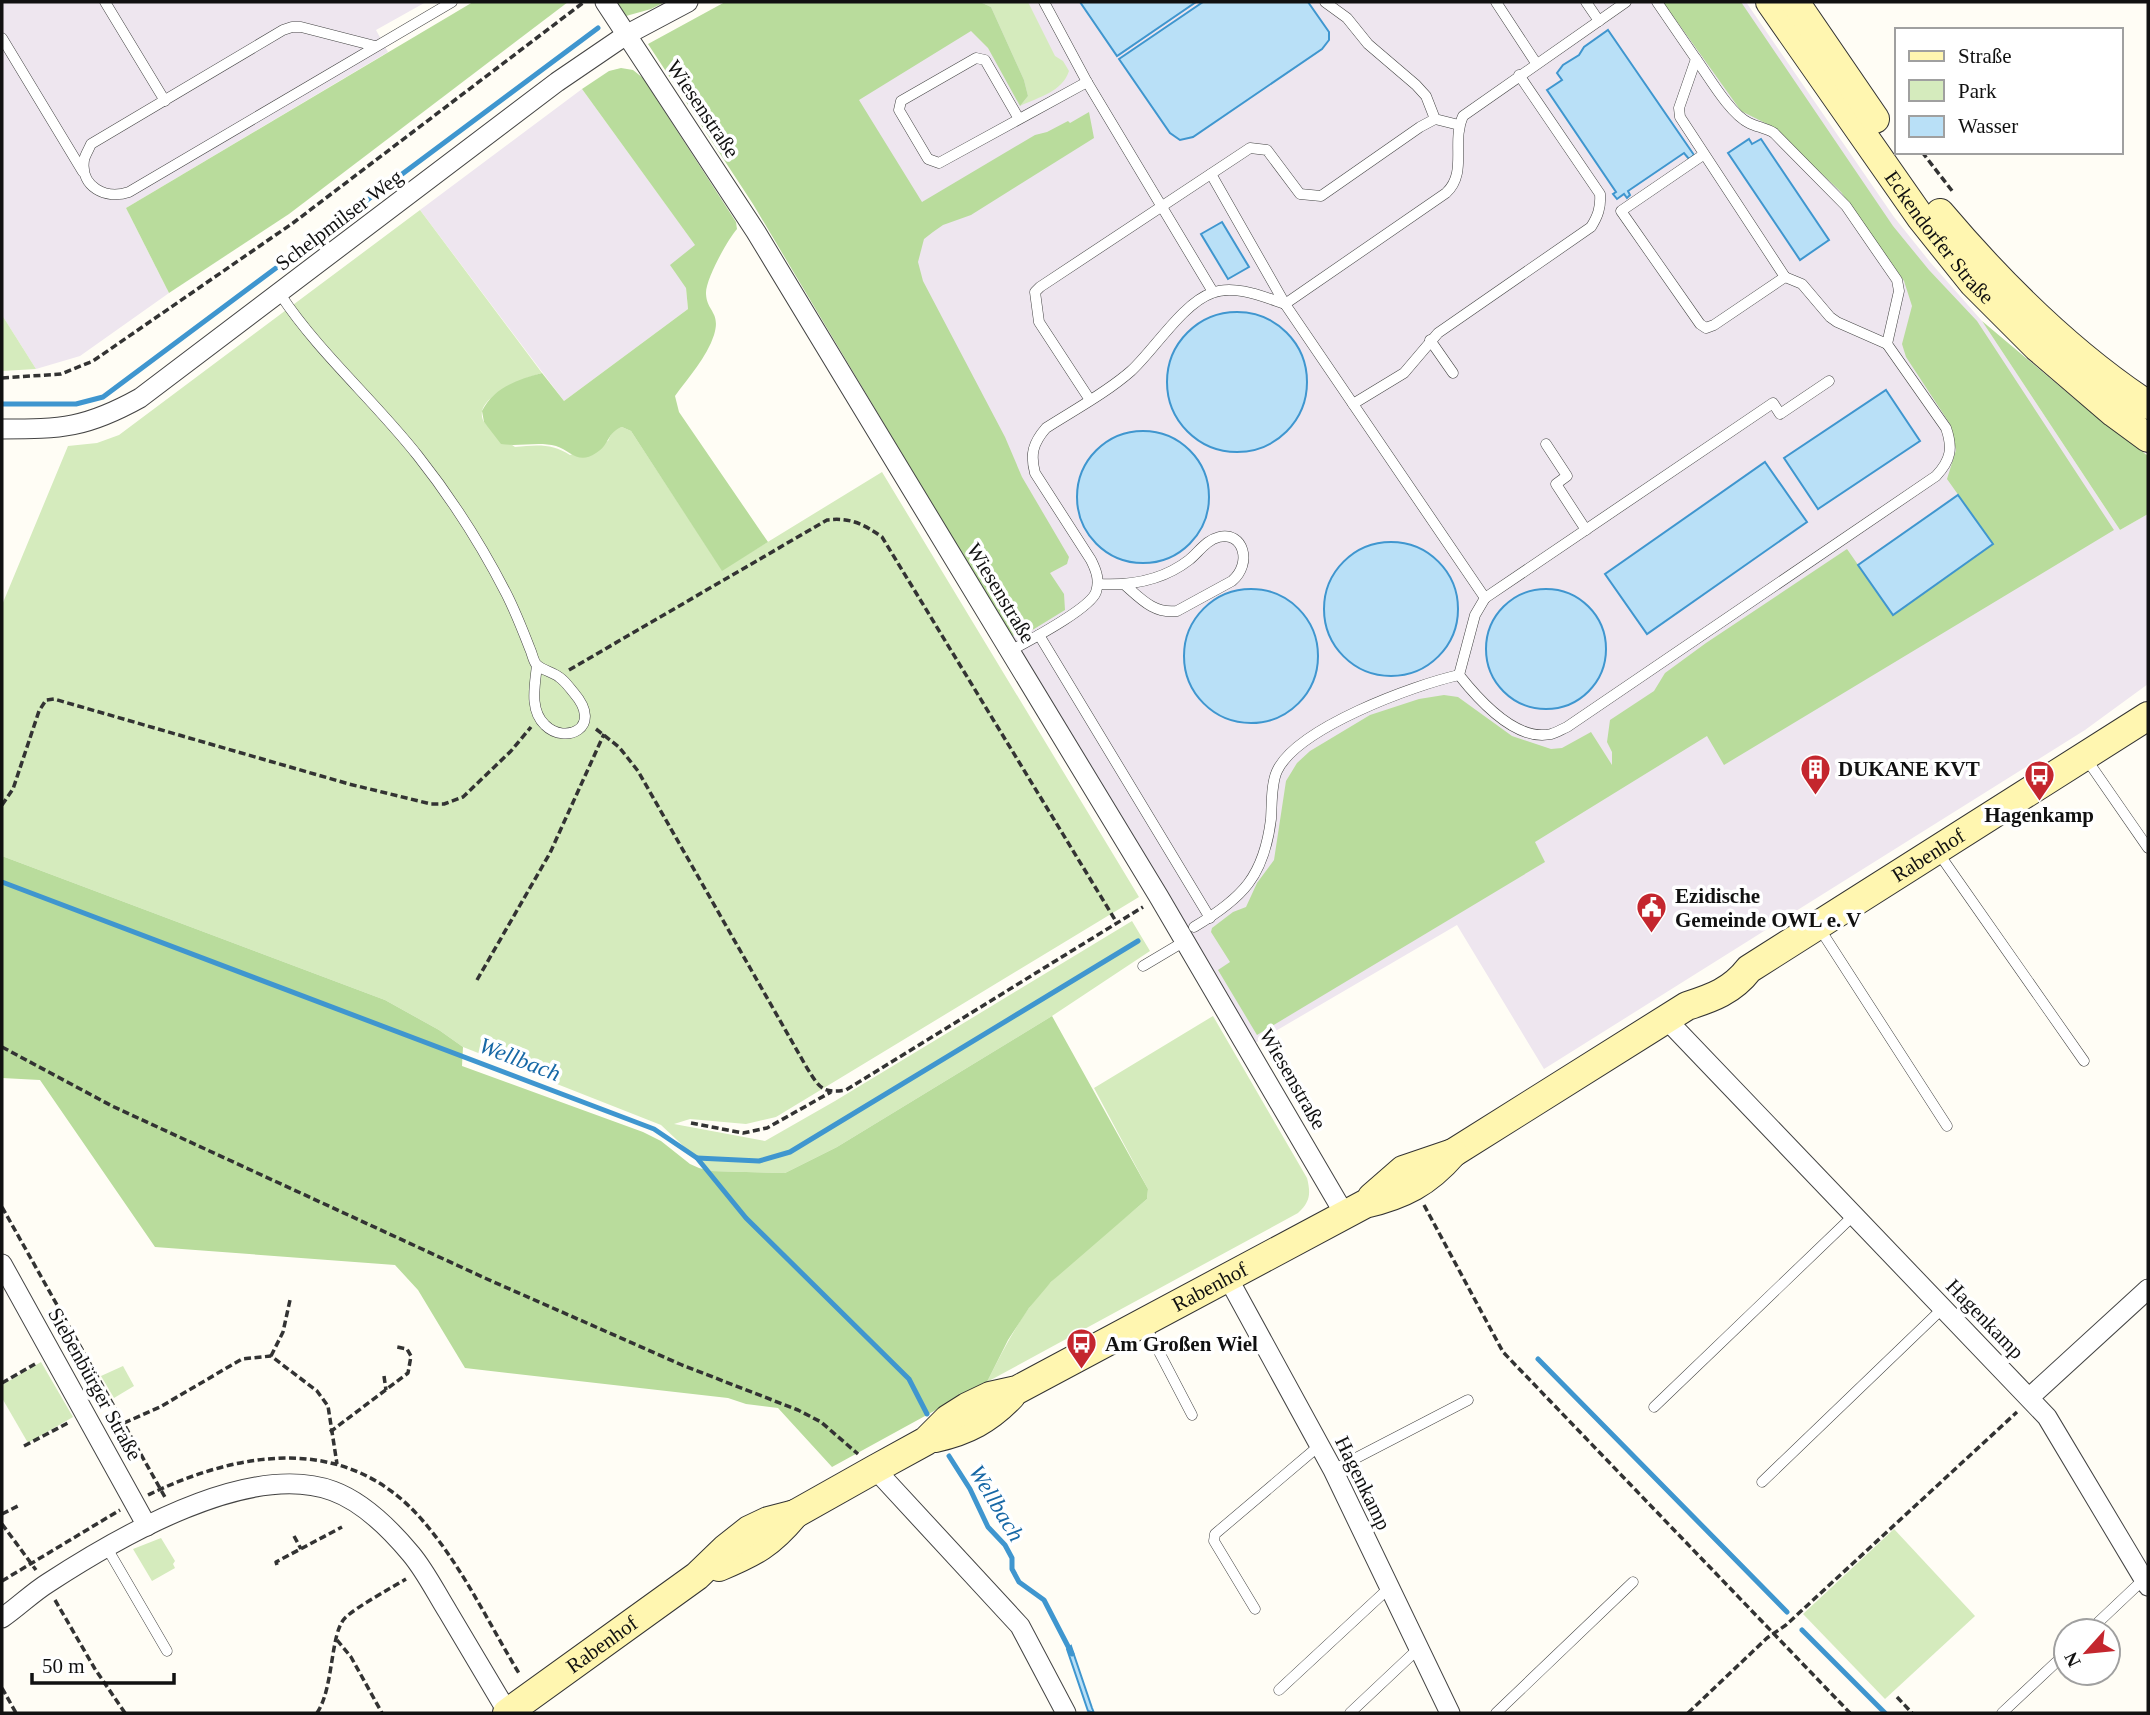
<svg xmlns="http://www.w3.org/2000/svg" width="2150" height="1715" viewBox="0 0 2150 1715" font-family="'Times New Roman',serif">
  <rect width="100%" height="100%" fill="#fffdf5"/>
  <!-- industrial -->
  <g fill="#eee6ef">
    <polygon points="2,2 426,2 376,30 388,52 126,208 169,293 80,356 36,369 2,315"/>
    <polygon points="909,2 1746,2 1894,217 1930,262 1982,321 2120,530 2148,514 2148,684 2085,730 1544,1069 1457,925 1255,1043 753,204 710,136"/>
    <polygon points="582,89 696,246 686,288 688,309 564,401 420,210"/>
  </g>
  <!-- green -->
  <g fill="#d5ebbd">
    <path d="M980,2H1028L1055,56L1063,61L1069,71C1062,92 1039,97 1020,106L1028,96L1024,80L991,7Z"/>
    <path d="M420,210L542,373C527,377 470,398 484,422C489,429 507,441 515,447C536,445 552,443 570,455L608,441L613,430L622,427L631,431L722,570L882,472L1139,897L776,1117L746,1124L690,1119L674,1124L765,1141L835,1101L1132,921L1150,951L1052,1016L837,1147L785,1173L710,1171L661,1125L463,1047L439,1030L385,1000L2,856V605L68,446L97,443L119,435Z"/>
    <polygon points="2,315 36,369 2,371"/>
    <path d="M1213,1016L1307,1178C1311,1194 1310,1202 1298,1213L987,1382C1005,1347 1023,1309 1052,1281C1081,1252 1116,1226 1147,1199L1148,1189L1094,1088Z"/>
    <polygon points="41,1362 73,1417 28,1443 2,1398 2,1385"/>
    <polygon points="123,1366 134,1386 114,1398 101,1376"/>
    <polygon points="1894,1529 1975,1616 1885,1699 1803,1614"/>
    <polygon points="161,1538 175,1561 173,1564 175,1568 152,1581 133,1549"/>
  </g>
  <!-- forest -->
  <g fill="#b9dc9c">
    <polygon points="473,2 568,2 289,214 169,293 126,208"/>
    <polygon points="617,2 665,2 651,9 626,16"/>
    <polygon points="725,2 980,2 991,7 1024,80 1028,96 1020,106 988,48 971,31 859,100 922,202 1035,135 1047,132 1068,121 1070,123 1089,112 1094,138 971,215 943,225 933,232 924,239 918,262 923,281 1005,437 1022,477 1069,557 1067,564 1050,573 1064,594 1065,610 1021,637 1010,635 753,204 648,44"/>
    <polygon points="1663,2 1741,2 1893,226 1929,270 1977,321 2114,530 1724,765 1707,736 1535,842 1545,862 1257,1035 1218,970 1230,962 1211,932 1212,928 1233,912 1246,907 1257,883 1274,860 1286,781 1297,763 1310,751 1370,715 1419,699 1444,695 1458,697 1512,736 1551,749 1562,748 1591,732 1612,765 1612,752 1607,742 1610,720 1654,691 1665,673 1706,643 1847,549 1893,615 1993,544 1947,479 1956,450 1950,424 1906,357 1902,344 1912,306 1904,281 1841,192 1771,126 1741,111"/>
    <path d="M621,68L633,70L643,78L736,222L737,229C728,239 705,280 706,294C707,312 721,312 714,335C707,357 688,378 675,396L679,412L768,542L722,571L631,431L622,427C607,432 609,446 596,453C578,465 571,451 556,446C538,441 519,447 501,444L484,422L482,411C494,387 517,380 542,373L564,401L688,309L686,288L670,265L695,245L582,89L609,71Z"/>
    <polygon points="1982,321 2076,400 2148,456 2148,514 2120,530"/>
    <polygon points="2,856 385,1000 439,1030 463,1047 462,1066 643,1132 661,1141 690,1164 699,1168 710,1171 785,1173 837,1147 1052,1016 1148,1189 1147,1199 1051,1282 1029,1308 1008,1340 987,1382 832,1467 778,1408 746,1404 728,1398 465,1368 418,1290 395,1265 155,1247 40,1080 2,1078"/>
  </g>
  <!-- water -->
  <g fill="#b9e0f7" stroke="#3f96cf" stroke-width="2">
    <polygon points="1080,2 1196,2 1117,56"/>
    <polygon points="1203,2 1308,2 1329,32 1329,40 1322,49 1193,137 1180,140 1170,133 1119,59"/>
    <polygon points="1608,30 1694,155 1689,159 1684,153 1628,191 1630,195 1627,198 1624,194 1617,199 1613,194 1616,192 1547,90 1562,80 1557,73 1563,65 1579,55 1584,47"/>
    <polygon points="1749,139 1752,144 1761,139 1829,240 1800,260 1728,153"/>
    <polygon points="1222,222 1249,267 1228,279 1201,234"/>
    <circle cx="1237" cy="382" r="70"/>
    <polygon points="1886,390 1920,441 1818,509 1784,458"/>
    <circle cx="1143" cy="497" r="66"/>
    <polygon points="1765,462 1807,522 1647,634 1605,574"/>
    <polygon points="1958,495 1993,544 1893,615 1858,565"/>
    <circle cx="1391" cy="609" r="67"/>
    <circle cx="1546" cy="649" r="60"/>
    <circle cx="1251" cy="656" r="67"/>
    <polygon points="1071,1646 1092,1708 1094,1713 1088,1711 1067,1649"/>
  </g>
  <g fill="none" stroke-linecap="round" stroke-linejoin="round">
    <!-- stream -->
    <g stroke="#3f96cf" stroke-width="5">
      <polyline points="2,404 76,404 103,397 598,28"/>
      <polyline points="2,882 654,1129 697,1158 746,1218 909,1379 927,1414"/>
      <polyline points="697,1158 759,1161 790,1152 1138,941"/>
      <polyline points="1538,1359 1787,1612"/>
      <polyline points="949,1456 970,1489 988,1527 1005,1545 1012,1558 1012,1569 1019,1582 1044,1600 1072,1654"/>
      <polyline points="1802,1630 1885,1713"/>
    </g>
    <defs>
      <g id="lane">
        <polyline points="105,2 165,101"/>
        <polyline points="1044,2 1087,82 1213,292"/>
        <polyline points="1325,2 1347,18 1368,44 1416,85 1426,96 1435,119 1459,125"/>
        <polyline points="1496,2 1536,63"/>
        <polyline points="1586,2 1599,21"/>
        <polyline points="1657,2 1696,59 1679,108 1680,117 1785,277"/>
        <polyline points="2,38 83,172"/>
        <path d="M375,46L301,27H292L283,30L91,144C89,149 85,155 84,160C80,187 106,200 129,192L452,2"/>
        <path d="M1696,59C1709,77 1730,114 1749,123C1757,127 1766,128 1774,133L1846,206L1897,280L1899,291L1887,344L1837,322L1830,317L1802,284L1785,277L1714,325L1706,328L1700,324L1621,211L1703,155"/>
        <polyline points="1019,119 985,60 976,58 901,101 899,110 928,159 939,163 1087,82"/>
        <polyline points="1211,174 1285,304 1485,598 1475,615 1459,675"/>
        <path d="M280,294C319,353 374,400 418,456C452,499 482,546 507,595C516,613 523,631 530,649C532,653 533,660 536,664C541,670 553,672 559,677C565,681 569,687 574,693C604,728 565,745 545,725C529,710 535,685 537,665"/>
        <polyline points="1430,340 1453,373"/>
        <polyline points="1090,400 1039,322 1035,292 1040,287 1250,148 1267,150 1300,194 1321,196 1420,127 1435,119"/>
        <path d="M1353,404L1404,373L1438,333L1591,227C1598,216 1601,207 1600,194L1519,75"/>
        <polyline points="1546,444 1567,476 1556,484 1586,530"/>
        <path d="M1098,584C1131,586 1162,581 1189,560C1199,552 1206,540 1219,537C1243,531 1253,563 1232,581L1177,611C1154,614 1141,599 1125,585"/>
        <polyline points="1485,598 1773,403 1780,414 1829,381"/>
        <polyline points="1039,635 1210,918"/>
        <path d="M1010,651C1028,641 1090,609 1096,592C1100,580 1096,570 1091,560L1035,473C1030,454 1033,443 1046,428C1074,410 1106,393 1131,371C1154,350 1183,303 1212,293C1234,284 1264,297 1285,304L1446,193C1468,173 1451,142 1463,116L1626,2"/>
        <polyline points="2085,757 2148,848"/>
        <polyline points="1937,851 2084,1061"/>
        <polyline points="1818,926 1947,1126"/>
        <path d="M1194,927C1243,898 1264,876 1271,819C1272,804 1271,784 1277,771C1297,728 1414,685 1459,675C1478,699 1516,742 1551,734C1556,733 1562,729 1567,727L1936,476C1951,460 1953,448 1946,428L1887,344"/>
        <polyline points="1143,966 1185,941"/>
        <polyline points="1145,1325 1192,1415"/>
        <polyline points="1654,1407 1854,1215"/>
        <polyline points="1333,1470 1468,1400"/>
        <polyline points="1762,1482 1943,1308"/>
        <polyline points="107,1548 167,1651"/>
        <polyline points="1255,1609 1214,1541 1215,1534 1320,1445"/>
        <polyline points="2089,1631 2144,1579"/>
        <polyline points="1279,1690 1389,1588"/>
        <polyline points="1350,1713 1418,1649"/>
        <polyline points="1496,1713 1633,1582"/>
        <polyline points="2002,1713 2066,1653"/>
      </g>
      <g id="street">
        <polyline points="605,2 756,232 1159,897 1345,1215"/>
        <path d="M2,429C62,429 86,428 140,398L557,82L626,35L688,2"/>
        <polyline points="1666,1019 2047,1417 2148,1586"/>
        <polyline points="2,1264 147,1526"/>
        <polyline points="1228,1278 1333,1470 1450,1713"/>
        <polyline points="2030,1397 2148,1289"/>
        <polyline points="875,1469 1020,1626 1066,1713"/>
        <path d="M2,1618C18,1607 32,1593 48,1583C117,1538 249,1460 333,1491C363,1502 391,1530 411,1554C426,1572 436,1593 448,1612C468,1646 488,1679 508,1713"/>
      </g>
      <g id="secondary">
        <path id="s1" d="M1770,2L1921,218L1973,283L2037,347L2114,413L2148,438"/>
        <polyline points="1795,2 1875,119"/>
        <path d="M1940,213C2001,285 2069,353 2148,405"/>
        <path id="s2" d="M1372,1197L1403,1170L1453,1153L1687,1006C1712,998 1732,991 1749,969L2148,716"/>
        <path d="M935,1438C967,1431 989,1419 1011,1396"/>
        <path d="M719,1567C755,1552 770,1544 795,1514"/>
        <path id="s3" d="M507,1713L697,1576L725,1549L749,1530L768,1521L795,1514L875,1469L926,1441L948,1419L967,1407L990,1396L1017,1390L1365,1204C1403,1195 1427,1183 1453,1153"/>
      </g>
    </defs>
    <!-- lane casing -->
    <use href="#lane" stroke="#444" stroke-width="11"/>
    <!-- street casing -->
    <use href="#street" stroke="#444" stroke-width="21"/>
    <!-- secondary casing -->
    <use href="#secondary" stroke="#333" stroke-width="30"/>
    <!-- path -->
    <g stroke="#333" stroke-width="3.5" stroke-dasharray="7 3.5" stroke-linecap="butt">
      <polyline points="1922,152 1953,192"/>
      <polyline points="2072,152 2073,154"/>
      <polyline points="2,378 61,374 93,361 293,223 584,2"/>
      <path d="M569,670L827,520C849,517 864,524 882,537L1117,923"/>
      <path d="M596,729L619,747L638,771L807,1068C819,1087 822,1094 846,1090L1143,907"/>
      <polyline points="2,805 13,789 39,711 46,700 54,699 349,784 431,804 444,804 463,797 511,751 531,727"/>
      <polyline points="477,980 550,853 604,734"/>
      <polyline points="2,1047 112,1106 487,1279 682,1365 798,1410 821,1422 858,1454"/>
      <polyline points="691,1123 743,1133 767,1128 831,1092"/>
      <polyline points="1424,1205 1503,1352 1850,1713"/>
      <polyline points="2,1207 166,1499"/>
      <polyline points="271,1356 283,1332 290,1300"/>
      <polyline points="384,1376 386,1390"/>
      <polyline points="2,1383 35,1364"/>
      <polyline points="124,1423 160,1407 242,1359 271,1356 317,1391 328,1406 337,1464"/>
      <polyline points="330,1432 408,1373 411,1356 407,1349 397,1347"/>
      <polyline points="24,1446 68,1423"/>
      <path d="M148,1495C241,1450 348,1433 423,1521C462,1566 489,1624 520,1675"/>
      <polyline points="2,1514 20,1505"/>
      <polyline points="2,1524 36,1570"/>
      <polyline points="294,1536 301,1549"/>
      <polyline points="277,1565 276,1562 342,1527"/>
      <polyline points="2,1581 120,1510"/>
      <polyline points="55,1600 95,1669 125,1713"/>
      <polyline points="337,1640 351,1657 382,1713"/>
      <polyline points="2,1688 16,1713"/>
      <polyline points="1897,1697 1912,1713"/>
      <path d="M317,1713C334,1688 330,1633 345,1618C356,1607 391,1588 406,1579"/>
      <polyline points="1688,1713 1767,1638 1786,1625 2017,1412"/>
    </g>
    <!-- lane -->
    <use href="#lane" stroke="#fff" stroke-width="10"/>
    <!-- street -->
    <use href="#street" stroke="#fff" stroke-width="19"/>
    <!-- secondary -->
    <use href="#secondary" stroke="#fff6b0" stroke-width="28"/>
  </g>
  <!-- icons -->
  <defs>
    <symbol id="building-pin" viewBox="-11 -11 22 30"><path d="M0 17L-7.5 6A9.5 9.5 0 1 1 7.5 6Z" fill="#c4262e" stroke="#fff"/><path d="M-4-6H4V6H1V3H-1V6H-4ZM-2.5-4.3h1.7v1.8h-1.7ZM.8-4.3h1.7v1.8H.8ZM-2.5-1h1.7V.8h-1.7ZM.8-1h1.7V.8H.8Z" fill="#fff"/></symbol>
    <symbol id="bus-pin" viewBox="-11 -11 22 30"><path d="M0 17L-7.5 6A9.5 9.5 0 1 1 7.5 6Z" fill="#c4262e" stroke="#fff"/><path d="M-5-6H5V4H4V6H2V4H-2V6H-4V4H-5ZM-3.5-4V0h7V-4ZM-3.5 1.2v1.5H-2V1.2ZM2 1.2v1.5H3.5V1.2Z" fill="#fff"/></symbol>
    <symbol id="civic-pin" viewBox="-11 -11 22 30"><path d="M0 17L-7.5 6A9.5 9.5 0 1 1 7.5 6Z" fill="#c4262e" stroke="#fff"/><path d="M-.6-6.5H3V-4.5H.6V-3L4-1V1h2V6H-6V1h2V-1L-.6-3ZM-1.2 2.5V6h2.4V2.5Z" fill="#fff"/></symbol>
  </defs>
  <g fill-rule="evenodd">
    <use href="#building-pin" x="1798" y="752" width="35" height="47"/>
    <use href="#bus-pin" x="2022" y="758" width="35" height="47"/>
    <use href="#civic-pin" x="1634" y="890" width="35" height="47"/>
    <use href="#bus-pin" x="1064" y="1326" width="35" height="47"/>
  </g>
  <g text-anchor="middle" stroke-width="7" stroke-linejoin="round" paint-order="stroke">
    <!-- street labels -->
    <g font-size="21" fill="#111" stroke="#fff">
      <text transform="translate(703 109) rotate(56)" y="7">Wiesenstraße</text>
      <text transform="translate(339 220) rotate(-37)" y="7">Schelpmilser Weg</text>
      <text dy="7" stroke="none"><textPath href="#s1" startOffset="290">Eckendorfer Straße</textPath></text>
      <text transform="translate(1001 593) rotate(59)" y="7">Wiesenstraße</text>
      <text dy="7" stroke="none"><textPath href="#s2" startOffset="656">Rabenhof</textPath></text>
      <text transform="translate(1293 1079) rotate(60)" y="7">Wiesenstraße</text>
      <text dy="7" stroke="none"><textPath href="#s3" startOffset="828">Rabenhof</textPath></text>
      <text transform="translate(1985 1319) rotate(46)" y="7">Hagenkamp</text>
      <text transform="translate(95 1384) rotate(61)" y="7">Siebenbürger Straße</text>
      <text transform="translate(1363 1483) rotate(64)" y="7">Hagenkamp</text>
      <text dy="7" stroke="none"><textPath href="#s3" startOffset="117">Rabenhof</textPath></text>
    </g>
    <!-- poi labels -->
    <g font-size="21" font-weight="bold" fill="#111" stroke="#fff" text-anchor="start">
      <text x="1838" y="776">DUKANE KVT</text>
      <text x="2039" y="822" text-anchor="middle">Hagenkamp</text>
      <text x="1675" y="903">Ezidische<tspan x="1675" dy="24">Gemeinde OWL e. V</tspan></text>
      <text x="1105" y="1351">Am Großen Wiel</text>
    </g>
    <!-- water labels -->
    <g font-size="23" font-style="italic" fill="#1768a6" stroke="#fff">
      <text transform="translate(520 1059) rotate(21)" y="8">Wellbach</text>
      <text transform="translate(997 1503) rotate(59)" y="8">Wellbach</text>
    </g>
  </g>
  <!-- border -->
  <rect width="2150" height="1715" fill="none" stroke="#111111" stroke-width="7"/>
  <!-- legend -->
  <rect x="1895" y="28" width="228" height="126" fill="#ffffff" stroke="#a0a0a0" stroke-width="2"/>
  <rect x="1909" y="51" width="35" height="10" fill="#fff6b0" stroke="#a0a0a0" stroke-width="2"/>
  <text x="1958" y="63" font-size="21" fill="#111111">Straße</text>
  <rect x="1909" y="80" width="35" height="21" fill="#d5ebbd" stroke="#a0a0a0" stroke-width="2"/>
  <text x="1958" y="98" font-size="21" fill="#111111">Park</text>
  <rect x="1909" y="116" width="35" height="21" fill="#b9e0f7" stroke="#a0a0a0" stroke-width="2"/>
  <text x="1958" y="133" font-size="21" fill="#111111">Wasser</text>
  <!-- north arrow -->
  <g transform="translate(2087 1652) rotate(243)"><circle r="33" fill="#ffffff" stroke="#a0a0a0" stroke-width="2"/>
  <path d="M0-5L12 26L0 18L-12 26Z" fill="#c4262e"/>
  <text y="-10" font-size="19" font-weight="bold" text-anchor="middle" fill="#111111">N</text>
  </g>
  <!-- scale -->
  <path d="M32 1673v10h142v-10" fill="none" stroke="#111111" stroke-width="3.5"/>
  <text x="42" y="1673" font-size="21" fill="#111111" stroke="#ffffff" stroke-width="5" paint-order="stroke">50 m</text>
</svg>
